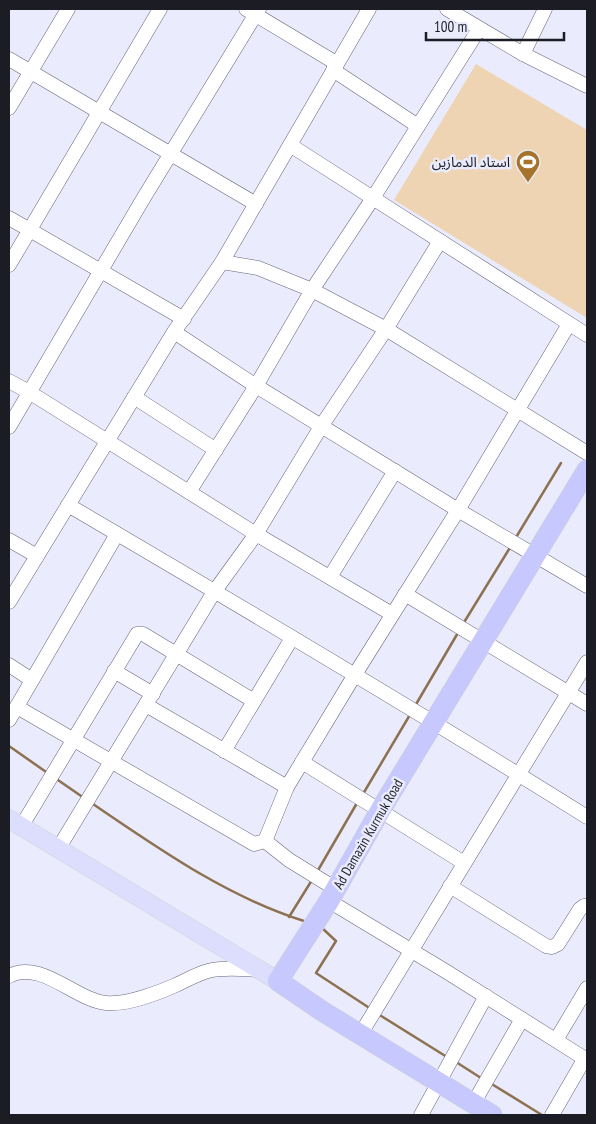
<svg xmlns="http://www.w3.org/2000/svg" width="596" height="1124" viewBox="0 0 596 1124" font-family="'PT Sans Narrow','Noto Sans Arabic',sans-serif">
  <rect width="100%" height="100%" fill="#eaebfc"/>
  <!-- green -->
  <polygon fill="#eed4b3" points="476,64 587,130 587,318 394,200"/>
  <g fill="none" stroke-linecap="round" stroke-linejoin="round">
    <!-- stream -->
    <g stroke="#8d7252" stroke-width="2.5">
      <polyline points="515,539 561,463"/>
      <polyline points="463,624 511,546"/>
      <polyline points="415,706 459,631"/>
      <polyline points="9,746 49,774"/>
      <polyline points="55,778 84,798"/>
      <polyline points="363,794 411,713"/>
      <path d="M90,802C158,848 225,896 304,921"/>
      <polyline points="317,872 357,803"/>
      <polyline points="289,917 312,880"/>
      <polyline points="322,928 336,941 316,973 371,1009"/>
      <polyline points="378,1014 447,1057"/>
      <polyline points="456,1062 481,1078"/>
      <polyline points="490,1083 542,1115"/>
    </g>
    <defs>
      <g id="minor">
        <polyline points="246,9 336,63"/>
        <polyline points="447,9 523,54 587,86"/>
        <polyline points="523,54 545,9"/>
        <polyline points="9,59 256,204"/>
        <polyline points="333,70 418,126"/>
        <polyline points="9,108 68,9"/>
        <polyline points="290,145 587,335"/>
        <polyline points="9,218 184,319"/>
        <polyline points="222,262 258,268 312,290 386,329 587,453"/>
        <polyline points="9,265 160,9"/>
        <polyline points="174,332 256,386 458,510 587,586"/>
        <polyline points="9,381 29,392 256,534 392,614"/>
        <polyline points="134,397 216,450"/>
        <polyline points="9,427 143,199 259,9"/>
        <polyline points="189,492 256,386 312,290 373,198 479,29"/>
        <path d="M68,505C242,607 416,710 587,817"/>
        <polyline points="9,540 37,556"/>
        <polyline points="330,577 395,471"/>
        <polyline points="405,594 587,704"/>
        <polyline points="9,602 174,332 222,262 369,9"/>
        <polyline points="9,665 32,680"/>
        <polyline points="114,671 153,694"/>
        <polyline points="146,705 287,787"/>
        <polyline points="17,707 254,844 265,841 289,860 336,889"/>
        <polyline points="9,720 117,534"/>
        <polyline points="224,751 292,638"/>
        <polyline points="302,762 464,863"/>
        <polyline points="21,827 137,634 143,634 254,701"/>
        <polyline points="265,841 287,787 354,676 458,510 569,324"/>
        <polyline points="58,849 214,592 256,534 322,425 386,329 440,241"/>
        <polyline points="450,886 546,946 552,947 558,944 580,909 584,906 587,906"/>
        <polyline points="329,901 447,972 587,1060"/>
        <path d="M9,976C41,959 75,1000 106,1003C126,1005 158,993 176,985C187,980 197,974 208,971C224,967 242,969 258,970"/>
        <polyline points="360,1035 587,662"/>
        <polyline points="556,1040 587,988"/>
        <polyline points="473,1104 522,1019"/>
        <polyline points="421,1115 486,996"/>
        <polyline points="552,1115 585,1058"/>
      </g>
      <polyline id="major" points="9,819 278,981"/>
      <polyline id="highway" points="492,1115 322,1011 278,981 329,901 381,809 587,470"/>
    </defs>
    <!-- minor casing -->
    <use href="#minor" stroke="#656678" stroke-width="15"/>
    <!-- major casing -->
    <use href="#major" stroke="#d2d2d3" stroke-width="19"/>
    <!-- highway casing -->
    <use href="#highway" stroke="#d2d2d3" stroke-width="21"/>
    <!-- minor -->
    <use href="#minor" stroke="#fff" stroke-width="14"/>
    <!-- major -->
    <use href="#major" stroke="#dddefe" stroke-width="18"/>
    <!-- highway -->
    <use href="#highway" stroke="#c6c8fe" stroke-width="20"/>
  </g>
  <!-- icons -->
  <defs>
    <symbol id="stadium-pin" viewBox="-11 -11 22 30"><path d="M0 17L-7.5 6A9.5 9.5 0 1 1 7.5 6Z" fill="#a5732a" stroke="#eaebfc"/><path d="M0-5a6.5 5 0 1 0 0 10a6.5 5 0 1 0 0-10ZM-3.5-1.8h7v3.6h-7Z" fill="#fff"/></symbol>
  </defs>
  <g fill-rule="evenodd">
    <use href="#stadium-pin" x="514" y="148" width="28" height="38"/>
  </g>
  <g text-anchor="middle" stroke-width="5" stroke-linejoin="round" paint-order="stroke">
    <!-- poi labels -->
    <g font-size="14" fill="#1c1d24" stroke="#eaebfc" text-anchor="end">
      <text x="510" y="167">استاد الدمازين</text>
    </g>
    <!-- street labels -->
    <g font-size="14" fill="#1c1d24" stroke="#eaebfc">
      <text transform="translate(368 834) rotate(-60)" y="5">Ad Damazin Kurmuk Road</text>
    </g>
  </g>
  <!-- border -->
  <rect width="596" height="1124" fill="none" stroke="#1c1d24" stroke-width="20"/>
  <!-- scale -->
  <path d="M426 32v8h138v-8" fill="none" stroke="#1c1d24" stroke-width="2.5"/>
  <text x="434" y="32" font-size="15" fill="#1c1d24" stroke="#eaebfc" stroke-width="4" paint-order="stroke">100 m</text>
</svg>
